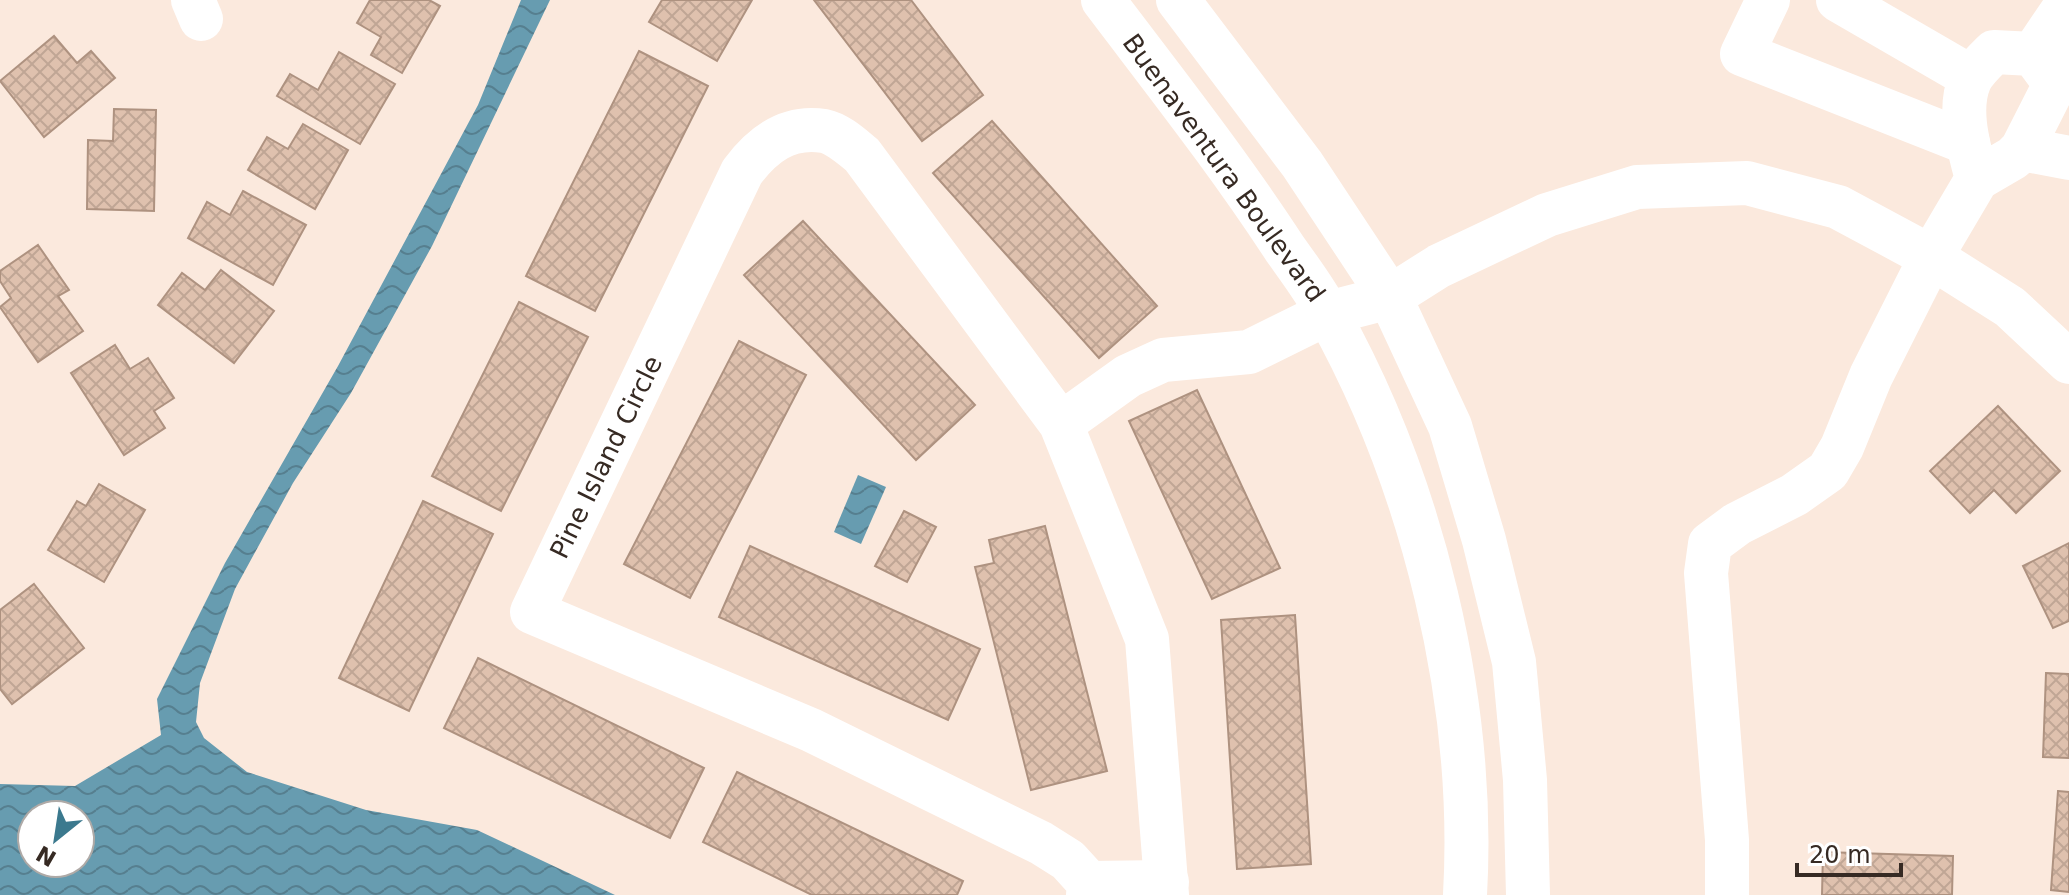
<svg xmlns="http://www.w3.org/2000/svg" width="2069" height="895" viewBox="0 0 2069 895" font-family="'DejaVu Sans',sans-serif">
  <defs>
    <pattern id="water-waves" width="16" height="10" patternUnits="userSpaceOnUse" patternTransform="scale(2)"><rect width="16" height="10" fill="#679cb0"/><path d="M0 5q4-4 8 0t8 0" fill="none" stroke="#567f8f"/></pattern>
    <pattern id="building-cross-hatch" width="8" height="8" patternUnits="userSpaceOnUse" patternTransform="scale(2)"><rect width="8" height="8" fill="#dfc1ae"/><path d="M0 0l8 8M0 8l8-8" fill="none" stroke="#c0a695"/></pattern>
  </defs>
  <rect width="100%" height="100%" fill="#fbe9dd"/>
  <!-- water -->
  <g fill="url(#water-waves)" fill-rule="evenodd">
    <path d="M521,0H550L432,246L351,393L293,483L235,589L200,683L196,722L204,738L247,772L366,810L477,830L615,895H0V784L75,786L161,735L157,699L225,563L338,366L478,105ZM32,815H80V863H32Z"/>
    <polygon points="858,475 886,487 861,544 834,532"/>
  </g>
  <!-- building -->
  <g fill="url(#building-cross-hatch)" stroke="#ae9280" stroke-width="2">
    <polygon points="370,0 429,0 440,6 402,73 371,55 381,37 357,23"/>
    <polygon points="662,0 752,0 717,61 649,22"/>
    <polygon points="814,0 911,0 983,95 922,141"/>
    <polygon points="54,36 77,63 91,51 115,78 44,137 0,81"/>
    <polygon points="639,51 708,86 595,311 526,276"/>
    <polygon points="339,52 395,84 360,144 277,96 290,74 318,90"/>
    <polygon points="114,109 156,110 154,211 87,209 88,140 113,141"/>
    <polygon points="992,121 1157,306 1099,358 933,173"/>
    <polygon points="303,124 348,150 315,209 248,170 267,137 288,149"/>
    <polygon points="243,191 306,225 273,285 188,238 207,202 230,215"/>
    <polygon points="803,221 975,405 916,460 744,275"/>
    <polygon points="38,245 69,290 58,296 83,331 38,362 0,307 11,298 0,281 0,271"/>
    <polygon points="221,270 274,311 234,363 158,305 182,273 205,290"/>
    <polygon points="519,302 588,337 501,511 432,476"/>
    <polygon points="739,341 806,375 690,598 624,564"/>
    <polygon points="115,345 130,369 148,358 174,398 154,411 165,428 124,455 71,373"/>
    <polygon points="1197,390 1280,568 1212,599 1129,421"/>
    <polygon points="1998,406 2060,471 2016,513 1994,490 1970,513 1930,471"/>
    <polygon points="99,484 145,510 104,582 48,550 77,501 86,506"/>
    <polygon points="423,501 493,534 409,711 339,678"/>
    <polygon points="904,511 936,527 907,582 875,566"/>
    <polygon points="1045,526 1107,771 1031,790 975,567 994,563 989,540"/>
    <polygon points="2069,543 2069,621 2053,628 2023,566"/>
    <polygon points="750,546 980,649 948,720 719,617"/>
    <polygon points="34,584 84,648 12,704 0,689 0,610"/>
    <polygon points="1295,615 1311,864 1237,869 1221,620"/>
    <polygon points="478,658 704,768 670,838 444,728"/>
    <polygon points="2046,673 2069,674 2069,758 2043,757"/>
    <polygon points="737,772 963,881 957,895 812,895 703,842"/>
    <polygon points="2058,791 2069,792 2069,892 2051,890"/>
    <polygon points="1823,852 1953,856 1952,895 1822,895"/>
  </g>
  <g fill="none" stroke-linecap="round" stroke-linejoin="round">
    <!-- minor -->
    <g stroke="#fff" stroke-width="44">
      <polyline points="193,0 201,19"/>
      <polyline points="1768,0 1742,54 1968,143"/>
      <polyline points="1838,0 1971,77"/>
      <polyline points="2062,57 2033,54 2069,1"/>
      <polyline points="2022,149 2069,158"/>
      <polyline points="1061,424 1128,376 1163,360 1249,352 1328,313 1390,297 1439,266 1547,215 1637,187 1747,183 1838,207 1931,257 2010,307 2069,362"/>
      <polyline points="1089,883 1167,882"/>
      <path d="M1088,895L1089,883L1068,860L1041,843L811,730L532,612L742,172C762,145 787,125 824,131C838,134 851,146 862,155L1061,424L1147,639L1167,895"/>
      <path d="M1727,895V840L1706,573L1710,544L1737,524L1794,495L1828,471L1842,447L1871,376L1931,257L1977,179L2013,158L2022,149L2055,84L2033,54L1994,52C1986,60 1975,70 1970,80C1957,110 1969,148 1977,179"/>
    </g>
    <!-- major -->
    <g stroke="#fff" stroke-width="44">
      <path d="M1103,0C1165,82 1229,163 1285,249C1300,270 1316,291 1328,314C1423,484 1476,701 1465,895"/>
      <polyline points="1178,0 1302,164 1390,297 1450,426 1484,540 1514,662 1525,780 1528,895"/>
    </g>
  </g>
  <g text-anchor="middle" stroke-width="6" stroke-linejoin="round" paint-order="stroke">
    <!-- street labels -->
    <g font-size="26" fill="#362a23" stroke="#fff">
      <text transform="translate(1224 168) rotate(54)" y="9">Buenaventura Boulevard</text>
      <text transform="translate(606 457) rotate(-64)" y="9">Pine Island Circle</text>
    </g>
  </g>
  <!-- north arrow -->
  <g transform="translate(56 839) rotate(210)"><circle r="38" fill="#ffffff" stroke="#afaaa7" stroke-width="2"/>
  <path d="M0-6L14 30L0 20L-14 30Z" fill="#3b798e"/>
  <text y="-12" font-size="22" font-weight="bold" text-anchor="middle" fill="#362a23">N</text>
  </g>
  <!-- scale -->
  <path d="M1797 863v12h104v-12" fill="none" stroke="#362a23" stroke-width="4"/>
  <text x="1809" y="863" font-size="24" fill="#362a23" stroke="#ffffff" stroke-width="6" paint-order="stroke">20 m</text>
</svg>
